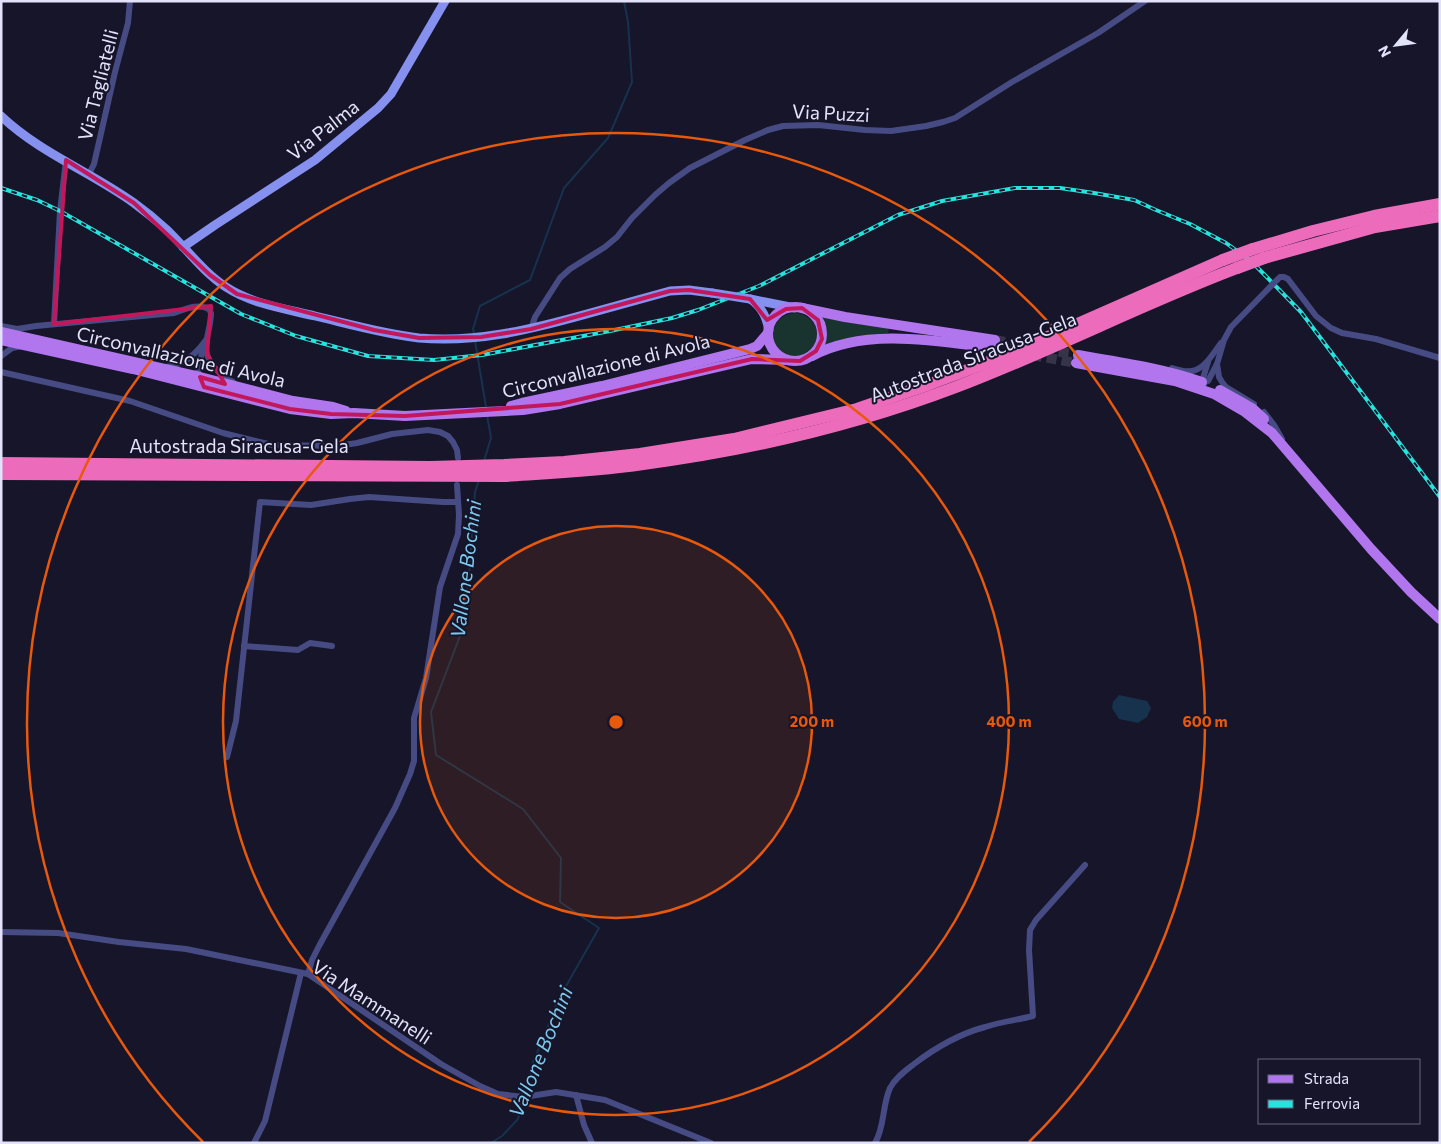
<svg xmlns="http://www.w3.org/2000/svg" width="1441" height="1144" viewBox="0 0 1441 1144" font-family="Commissioner,sans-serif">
  <rect width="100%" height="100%" fill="#16152a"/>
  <!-- green -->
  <g fill="#19332f">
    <circle cx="795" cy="335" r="22"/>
    <polygon points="820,317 887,328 889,330 888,333 839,340 824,345 825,331"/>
  </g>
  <!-- water -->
  <polygon fill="#17324c" points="1119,695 1147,701 1151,708 1147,717 1138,723 1119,719 1112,708 1113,702"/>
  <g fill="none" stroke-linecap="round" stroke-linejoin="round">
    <!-- stream -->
    <g stroke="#17324c" stroke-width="2">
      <polyline points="474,333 473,329 480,306 530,280 564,188 608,138 632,82 628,22 624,1"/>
      <polyline points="475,341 486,407"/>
      <polyline points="484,461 491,438 487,415"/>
      <polyline points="479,480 475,492 469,576 460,636 431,712 436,755 523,809 561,858 560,902 599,928 557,1002 545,1035 533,1062 518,1119 502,1136 491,1143"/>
    </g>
    <!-- primary-tunnel -->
    <g stroke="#353449" stroke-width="10" stroke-dasharray="10 5" stroke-linecap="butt">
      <polyline points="995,340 1030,347"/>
      <polyline points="1044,349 1078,355"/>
      <polyline points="1032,355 1076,363"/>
    </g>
    <!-- street -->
    <g stroke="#464c83" stroke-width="6">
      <polyline points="89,174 94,164 115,72 128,23 130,1"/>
      <polyline points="1277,280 1280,277 1284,277 1288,279 1316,316 1331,328 1342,333 1376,339 1440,358"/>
      <polyline points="54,324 60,211 66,160"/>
      <path d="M1,326L17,329L36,326L174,313C186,309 197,303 209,309L211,313C211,324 207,334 206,345C205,362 220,375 233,382"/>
      <polyline points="531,329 535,317 560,278 570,269 605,247 617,237 632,218 655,195 669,183 690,168 745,140 768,130 783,126 818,125 865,130 891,131 926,126 943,122 955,118 1012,82 1098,33 1145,1"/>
      <polyline points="1,356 12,348 22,346"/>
      <path d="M166,367C185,364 195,355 206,340"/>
      <path d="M1172,368C1178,370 1186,372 1192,371C1205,369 1214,352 1221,343"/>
      <polyline points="1,372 130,401 223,433 272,445 338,446 357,443 392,434 428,430 440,432 448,436 453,442 457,450 458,458"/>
      <polyline points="201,380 198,371 204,343"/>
      <polyline points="1200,384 1208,381 1217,364"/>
      <polyline points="1204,384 1203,378 1208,362"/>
      <polyline points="1254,404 1226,387 1222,382 1219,377 1217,364 1224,340 1231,327 1270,287"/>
      <polyline points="1264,412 1274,425 1282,439"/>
      <polyline points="244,646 298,650 310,643 332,646"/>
      <polyline points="227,757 236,721 260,502 311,505 350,499 369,497 443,502 457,502"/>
      <polyline points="1,932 58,933 119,942 186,949 308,974 441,1064 480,1086 498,1094 524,1097 556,1092 605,1100 711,1143"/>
      <polyline points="308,974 312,960 319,946 395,808 410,774 414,761 414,718 426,678 440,587 458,534 459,515 457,485"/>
      <polyline points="576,1095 584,1125 592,1143"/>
      <polyline points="254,1143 265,1121 301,973"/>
      <path d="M875,1143C885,1126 882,1106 890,1088C895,1078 905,1071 914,1064C935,1048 959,1034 985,1027C1000,1022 1017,1020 1033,1016L1029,950L1030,930L1036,920L1085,865"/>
    </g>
    <!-- secondary -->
    <g stroke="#8590ef" stroke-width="9">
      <path d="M1,116C40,153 91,172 134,203C145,211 156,220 166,229C186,248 203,272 226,287C252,304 286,309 315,316C349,324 384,334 419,338C475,343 529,330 583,315C612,307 641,299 670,291L689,290L712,293"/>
      <polyline points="183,247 215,225 315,160 378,108 391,94 445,1"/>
      <polyline points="750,299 795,308"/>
      <path d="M752,300C763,309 766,317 769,330"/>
    </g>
    <!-- primary -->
    <g stroke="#b176ee" stroke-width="10">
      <circle cx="795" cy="334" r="27"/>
      <polyline points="802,308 845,317 995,340"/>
      <polyline points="1,332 200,377 293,401 333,407 346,411"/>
      <polyline points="1,340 133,369 290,409 331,414 354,413 405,416 523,410 560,404 752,359 786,360"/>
      <path d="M1078,355C1119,362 1162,368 1202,382"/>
      <path d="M812,356C865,327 937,341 994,348"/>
      <polyline points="1076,363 1175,381 1214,394 1245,412 1272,433 1371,549 1411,592 1440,619"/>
      <polyline points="1220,390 1252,408 1264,419"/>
      <polyline points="511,406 522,403 602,386 750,349 757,346 768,333"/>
    </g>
    <!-- highway -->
    <g stroke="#ec6cbb" stroke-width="12">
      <polyline points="1253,249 1313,231 1374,216 1440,204"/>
      <polyline points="1264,258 1375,227 1440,216"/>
      <polyline points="1,463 430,467 504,465 564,462 640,454 734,439 857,409 930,384 1007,355 1223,260"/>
      <path d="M1,474L504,476C550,473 597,471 643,464C749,450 856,425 956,387C1051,351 1142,304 1237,268"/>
    </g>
    <defs>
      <polyline id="rail" points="1,188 37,200 60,211 241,314 296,336 368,356 434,360 482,355 610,331 672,318 698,310 759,286 898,215 942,201 1015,188 1060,188 1094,193 1134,200 1156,210 1190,224 1226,243 1251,261 1301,312 1440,497"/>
    </defs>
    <!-- rail casing -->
    <use href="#rail" stroke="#26e3dd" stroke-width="4"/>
    <!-- rail -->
    <use href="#rail" stroke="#16152a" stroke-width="2" stroke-dasharray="5.5" stroke-linecap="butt"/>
    <!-- street-bridge -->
    <polyline stroke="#464c83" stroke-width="6" points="1270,287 1277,280"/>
    <!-- secondary-bridge -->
    <polyline stroke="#8590ef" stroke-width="9" points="712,293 750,299"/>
    <!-- highway-bridge -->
    <g stroke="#ec6cbb" stroke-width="12">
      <polyline points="1223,260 1253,249"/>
      <polyline points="1237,268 1264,258"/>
    </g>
  </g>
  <!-- marked area -->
  <path fill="none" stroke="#c2185b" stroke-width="4" stroke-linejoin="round" d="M66,160L134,203L210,275L237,294L374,330L419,338L481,337L531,329L670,291L689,290L750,299L767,320L786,309L802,308L818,320L822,339L816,351L800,361L752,359L560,404L405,416L331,414L290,409L204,387L200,377L225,384L207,354L211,306L54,324Z"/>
  <!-- distance rings -->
  <circle cx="616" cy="722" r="196" fill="#e8590c" fill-opacity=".12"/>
  <g fill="none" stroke="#e8590c" stroke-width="2.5">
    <circle cx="616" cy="722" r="196"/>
    <circle cx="616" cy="722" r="393"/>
    <path d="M203 1142A589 589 0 1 1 1029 1142"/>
  </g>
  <g text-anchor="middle" stroke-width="4" stroke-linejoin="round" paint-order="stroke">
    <!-- street labels -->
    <g font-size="19" fill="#e2e2fb" stroke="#16152a">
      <text transform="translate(98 85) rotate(-76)" y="7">Via Tagliatelli</text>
      <text transform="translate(831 113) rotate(3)" y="7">Via Puzzi</text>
      <text transform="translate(323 130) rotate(-38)" y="7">Via Palma</text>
      <text transform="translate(181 357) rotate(13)" y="7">Circonvallazione di Avola</text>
      <text transform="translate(973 357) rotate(-21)" y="7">Autostrada Siracusa-Gela</text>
      <text transform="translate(606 366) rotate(-14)" y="7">Circonvallazione di Avola</text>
      <text x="239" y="453">Autostrada Siracusa-Gela</text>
      <text transform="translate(372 1002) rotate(33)" y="7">Via Mammanelli</text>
    </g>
    <!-- water labels -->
    <g font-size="20" font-style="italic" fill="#7dc9ee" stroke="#16152a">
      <text transform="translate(466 569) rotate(-83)" y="7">Vallone Bochini</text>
      <text transform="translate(541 1052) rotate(-68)" y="7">Vallone Bochini</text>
    </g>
  </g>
  <circle cx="616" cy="722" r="8" fill="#e8590c" stroke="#16152a" stroke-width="2.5"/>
  <g font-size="15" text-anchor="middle" font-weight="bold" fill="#e8590c" stroke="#16152a" stroke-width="4" stroke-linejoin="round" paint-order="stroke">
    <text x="812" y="727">200 m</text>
    <text x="1009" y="727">400 m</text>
    <text x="1205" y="727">600 m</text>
  </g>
  <!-- border -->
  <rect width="1441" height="1144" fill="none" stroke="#e2e2fb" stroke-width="5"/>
  <!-- legend -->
  <rect x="1258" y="1059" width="162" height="65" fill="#16152a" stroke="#68677e"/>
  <rect x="1268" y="1075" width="25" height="8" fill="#b176ee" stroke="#68677e"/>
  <text x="1304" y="1084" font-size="15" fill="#e2e2fb">Strada</text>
  <rect x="1268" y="1100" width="25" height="8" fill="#26e3dd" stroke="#68677e"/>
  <text x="1304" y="1109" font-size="15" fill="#e2e2fb">Ferrovia</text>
  <!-- north arrow -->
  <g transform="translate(1396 45) rotate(241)" stroke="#16152a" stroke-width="4" paint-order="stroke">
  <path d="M0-4L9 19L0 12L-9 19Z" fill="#e2e2fb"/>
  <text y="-8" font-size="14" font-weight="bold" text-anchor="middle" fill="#e2e2fb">N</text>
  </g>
</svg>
